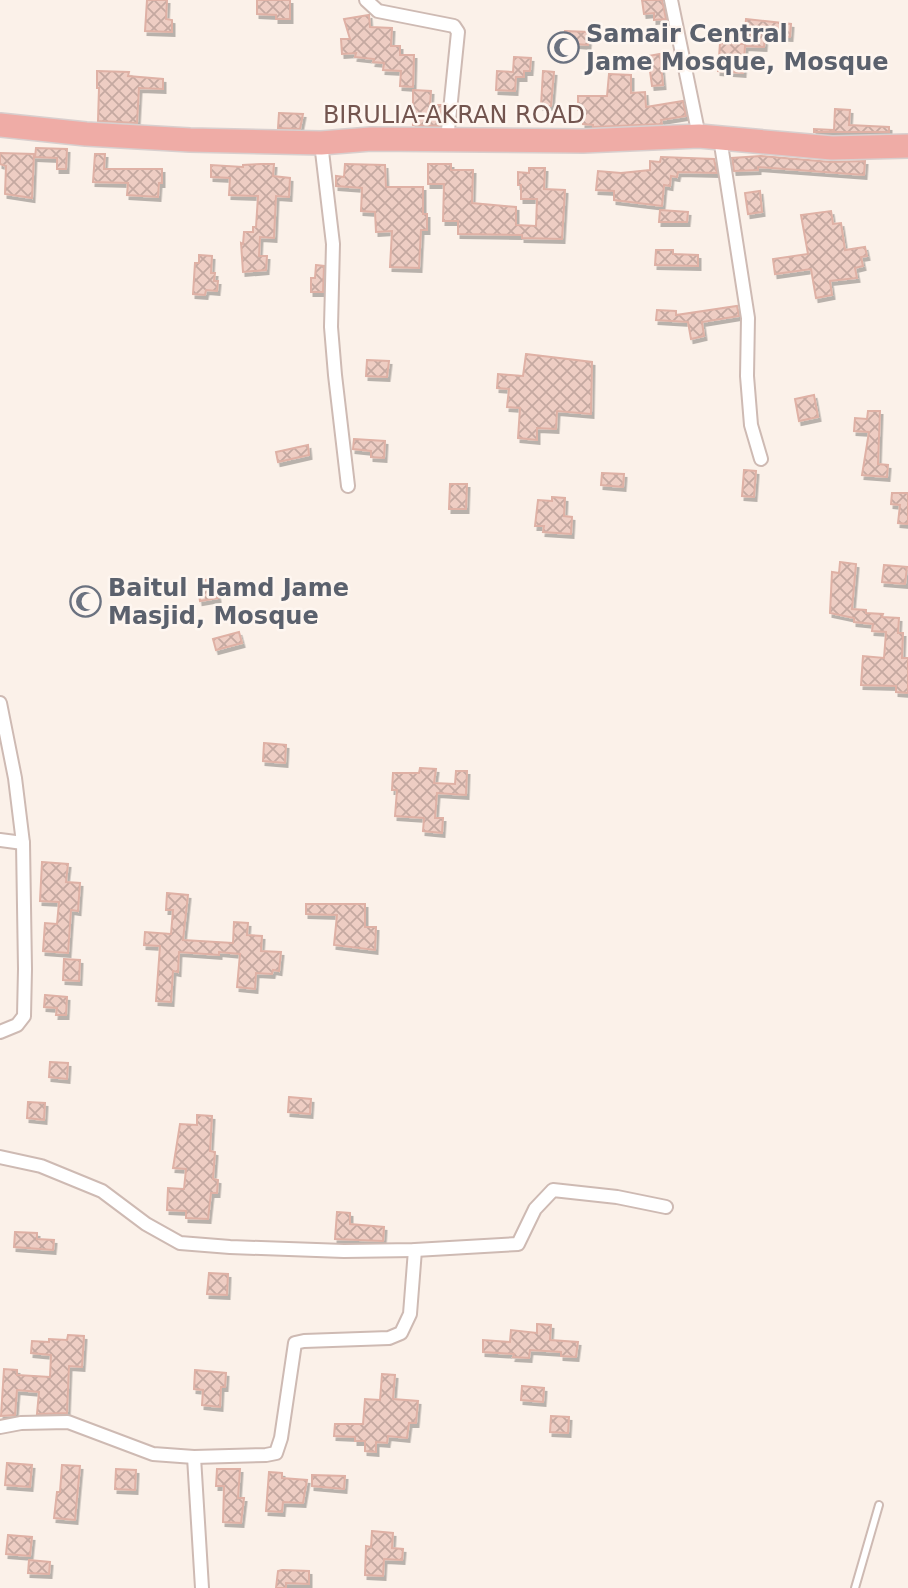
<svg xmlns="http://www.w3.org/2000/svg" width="908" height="1588" viewBox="0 0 908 1588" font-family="'DejaVu Sans',sans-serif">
  <defs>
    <pattern id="building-cross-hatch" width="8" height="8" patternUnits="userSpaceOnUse" patternTransform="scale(1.75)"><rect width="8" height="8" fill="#eecdc3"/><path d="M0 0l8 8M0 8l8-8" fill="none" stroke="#c5a9a1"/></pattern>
    <filter id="shadow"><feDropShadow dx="2.5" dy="4" stdDeviation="0" flood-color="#0004"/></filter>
  </defs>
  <rect width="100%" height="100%" fill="#fbf1e9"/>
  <!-- building -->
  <g fill="url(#building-cross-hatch)" stroke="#dfb1a5" stroke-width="2" filter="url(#shadow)">
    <polygon points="147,0 167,0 166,19 172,20 172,32 145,31"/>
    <polygon points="257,0 290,0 290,19 276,19 276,15 257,14"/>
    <polygon points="642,0 662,0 666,19 654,20 654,13 644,14"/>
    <polygon points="369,15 370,27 392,28 391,46 400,46 400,55 414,55 413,87 400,86 401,71 383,70 384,63 373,62 374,59 355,57 356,53 342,54 341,39 350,39 344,19"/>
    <polygon points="746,19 791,24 790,37 765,36 764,47 745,46 743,73 718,71 720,43 744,44"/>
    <polygon points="565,31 589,32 588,45 564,43"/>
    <polygon points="660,54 663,85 652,86 648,56"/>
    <polygon points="514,57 531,58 530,71 524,71 524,77 516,77 515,91 496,90 497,71 513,72"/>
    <polygon points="97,71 129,72 128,76 163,79 163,89 139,88 137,123 98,121 99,88 97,88"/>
    <polygon points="543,71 554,72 551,106 541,106"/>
    <polygon points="609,74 631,75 631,93 645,92 646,107 683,101 686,116 661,120 662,124 593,127 593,125 583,124 583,110 578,110 578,96 607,96"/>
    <polygon points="413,90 431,91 430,105 442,105 440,126 413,125"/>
    <polygon points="835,109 850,110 849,125 889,127 889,132 814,132 814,129 834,130"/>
    <polygon points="279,113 303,114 300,129 278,128"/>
    <polygon points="36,148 67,149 66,169 57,169 57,158 35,157"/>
    <polygon points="0,153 34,154 32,198 5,194 6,166 0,164"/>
    <polygon points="95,154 105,154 104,169 162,169 162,183 159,183 158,197 127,195 128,183 93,182"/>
    <polygon points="761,156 831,162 865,161 864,175 758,167 758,170 734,171 732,158"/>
    <polygon points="661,157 714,159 717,173 678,172 677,177 671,176 670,186 664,185 662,206 614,200 614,191 596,190 598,171 621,173 650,170 650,161 660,162"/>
    <polygon points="261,164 274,164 273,176 290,178 289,197 276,196 274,238 260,237 259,256 267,256 266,270 243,272 241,243 243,244 244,232 253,232 253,227 256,227 258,196 229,195 230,178 211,177 211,165 243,167 243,165"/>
    <polygon points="345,164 385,165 386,187 423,187 423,214 427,214 427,230 421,230 419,268 390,267 392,231 376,232 375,212 361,211 362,188 336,186 336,176 344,177"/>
    <polygon points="428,164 451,164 451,170 473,170 472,203 516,207 516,225 536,226 537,199 521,199 521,185 518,185 518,172 529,173 529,168 545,168 544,189 565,190 562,239 522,238 522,235 458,234 458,221 443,221 444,184 428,184"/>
    <polygon points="760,191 762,212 748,214 745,193"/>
    <polygon points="660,210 688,212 687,222 659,222"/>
    <polygon points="831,211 833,224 841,223 845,250 865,247 867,256 861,257 863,266 855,268 857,278 830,281 832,295 816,298 811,269 775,274 773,259 808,254 801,215"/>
    <polygon points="656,250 673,250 673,254 698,255 698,266 655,265"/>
    <polygon points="199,255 212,256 211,273 215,273 214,281 218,281 217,291 206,290 205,295 193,294 195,263 199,263"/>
    <polygon points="316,265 324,266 323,292 311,292 311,278 315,278"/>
    <polygon points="737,306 739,316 702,322 704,336 691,339 688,322 656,320 657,310 676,311 676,315"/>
    <polygon points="526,354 592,362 591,414 557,411 556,429 537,428 537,440 518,438 520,408 507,407 509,389 497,388 498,374 523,376"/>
    <polygon points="367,360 389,361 387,377 366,376"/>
    <polygon points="814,395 818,417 799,421 795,399"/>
    <polygon points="868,411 880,411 878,464 888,465 887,477 862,475 869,432 854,431 855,418 867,419"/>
    <polygon points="354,439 385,441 384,458 371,457 371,451 353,449"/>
    <polygon points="308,445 309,455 278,462 276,452"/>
    <polygon points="744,470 756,471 754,497 742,496"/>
    <polygon points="602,473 624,474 623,487 601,485"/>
    <polygon points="450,484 467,484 466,509 449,509"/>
    <polygon points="892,493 908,493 908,524 898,523 900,505 891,504"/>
    <polygon points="552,497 565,498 564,516 572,517 571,534 543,532 544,526 535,526 538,500 552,501"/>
    <polygon points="840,562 856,564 852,609 866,610 866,613 883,614 882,617 899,618 898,633 903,633 902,658 908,658 908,693 896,692 896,686 861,685 863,656 884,658 886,632 872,631 873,624 854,622 854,618 830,613 832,572 839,573"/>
    <polygon points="884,565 907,567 905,584 882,582"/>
    <polygon points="214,578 218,598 200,601 197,582"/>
    <polygon points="239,632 242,643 216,650 213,639"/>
    <polygon points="264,743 286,745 285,763 263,761"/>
    <polygon points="420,768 436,769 434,783 455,784 456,771 467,771 466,795 437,793 435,818 443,818 442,833 423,831 424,818 395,816 397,790 392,790 393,773 419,773"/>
    <polygon points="42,862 68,864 66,882 80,883 78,911 71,910 68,953 43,951 45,923 57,924 59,902 40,901"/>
    <polygon points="167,893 188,895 183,940 233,943 234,922 248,923 247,935 262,936 261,951 281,952 279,971 273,970 272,974 256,973 255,989 237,987 240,954 219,952 219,955 179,952 178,972 173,971 171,1002 156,1001 160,946 144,945 145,932 171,934 173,910 166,910"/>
    <polygon points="306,904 365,904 365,927 376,927 375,950 334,945 337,915 306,914"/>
    <polygon points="64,959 80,960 79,981 63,980"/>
    <polygon points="45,995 67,997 66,1015 56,1015 57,1008 44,1007"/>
    <polygon points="50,1062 68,1063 67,1079 49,1077"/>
    <polygon points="289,1097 311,1099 310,1114 288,1112"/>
    <polygon points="28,1102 45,1103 44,1120 27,1118"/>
    <polygon points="197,1115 212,1116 210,1151 215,1152 213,1179 218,1180 217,1193 211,1193 208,1219 186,1218 186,1211 167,1210 168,1188 184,1189 186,1169 173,1168 180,1124 197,1125"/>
    <polygon points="337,1212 350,1213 350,1224 384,1227 383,1241 335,1239"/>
    <polygon points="15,1232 37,1233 37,1239 54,1240 53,1250 14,1247"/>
    <polygon points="209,1273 228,1274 227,1295 207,1294"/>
    <polygon points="537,1324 551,1325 550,1340 578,1342 576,1357 561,1356 561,1352 530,1350 529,1358 513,1357 514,1354 483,1352 483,1340 510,1342 511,1330 537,1333"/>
    <polygon points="68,1335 84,1336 82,1367 69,1366 67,1413 37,1414 39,1392 17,1390 15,1415 1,1416 4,1369 17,1370 17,1375 50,1377 51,1355 31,1353 32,1341 49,1342 49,1339 67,1340"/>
    <polygon points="195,1370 226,1373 225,1387 221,1387 220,1407 202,1405 203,1390 194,1389"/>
    <polygon points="382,1374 395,1375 393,1399 418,1401 416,1423 409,1423 407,1438 388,1436 387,1443 376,1442 376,1452 365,1451 365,1441 355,1441 355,1437 334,1436 335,1424 363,1424 365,1399 380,1400"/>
    <polygon points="522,1386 544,1388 543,1402 521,1400"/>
    <polygon points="551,1416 569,1417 568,1433 550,1432"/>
    <polygon points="7,1463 32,1465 30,1487 5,1485"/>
    <polygon points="62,1465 80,1466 75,1520 54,1518 57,1492 60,1492"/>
    <polygon points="116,1469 136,1470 135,1490 115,1489"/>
    <polygon points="217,1469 240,1469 238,1498 244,1498 241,1523 223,1522 224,1486 216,1486"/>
    <polygon points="269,1472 282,1473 282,1478 307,1480 303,1503 283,1502 282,1512 266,1511"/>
    <polygon points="312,1475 345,1476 344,1489 312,1486"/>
    <polygon points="372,1531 393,1533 392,1548 403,1549 402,1560 384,1559 383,1576 365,1575 366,1546 371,1547"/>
    <polygon points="8,1535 32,1537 30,1556 6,1554"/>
    <polygon points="29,1560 50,1562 49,1574 28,1573"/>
    <polygon points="282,1570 309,1571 309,1584 286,1583 286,1588 276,1588 278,1571"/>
  </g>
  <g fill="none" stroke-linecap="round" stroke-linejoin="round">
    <defs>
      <polyline id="lane" points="855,1588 879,1505"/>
      <g id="street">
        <polyline points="366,0 378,11 454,26 458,32 447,140"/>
        <polyline points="671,0 699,136"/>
        <polyline points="720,138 748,318 747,376 751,425 761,459"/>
        <polyline points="321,143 333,244 331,327 335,375 348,486"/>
        <polyline points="0,703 15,778 23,843 25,969 24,1016 17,1025 0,1032"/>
        <polyline points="0,840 23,843"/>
        <polyline points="0,1157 41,1166 102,1191 146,1224 180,1243 230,1247 344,1251 415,1250 518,1244 535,1209 553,1190 617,1197 666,1207"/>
        <polyline points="0,1427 21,1423 68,1422 153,1454 194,1457 266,1455 276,1453 281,1438 295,1343 304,1341 389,1338 401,1333 410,1314 415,1250"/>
        <polyline points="194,1457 202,1588"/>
      </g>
      <polyline id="highway" points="0,125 86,134 190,140 321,143 371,139 583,141 699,136 832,148 908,146"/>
    </defs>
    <!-- lane casing -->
    <use href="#lane" stroke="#cebab3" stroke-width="10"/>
    <!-- street casing -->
    <use href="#street" stroke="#cebab3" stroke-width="16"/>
    <!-- highway casing -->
    <use href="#highway" stroke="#d8cfce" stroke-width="26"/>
    <!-- lane -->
    <use href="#lane" stroke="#fff" stroke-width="6"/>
    <!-- street -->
    <use href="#street" stroke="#fff" stroke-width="12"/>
    <!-- highway -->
    <use href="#highway" stroke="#efaca6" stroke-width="23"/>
  </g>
  <!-- icons -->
  <defs>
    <symbol id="mosque-ring" viewBox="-11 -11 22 22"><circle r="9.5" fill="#fef6f0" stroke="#6b7280" stroke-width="1.5"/><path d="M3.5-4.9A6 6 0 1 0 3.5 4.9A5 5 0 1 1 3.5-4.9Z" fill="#6b7280"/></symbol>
  </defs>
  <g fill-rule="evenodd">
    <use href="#mosque-ring" x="546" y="30" width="35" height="35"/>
    <use href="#mosque-ring" x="68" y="584" width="35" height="35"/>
  </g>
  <g text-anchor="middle" stroke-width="5" stroke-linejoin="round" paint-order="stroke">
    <!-- worship labels -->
    <g font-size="24" font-weight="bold" fill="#5b616d" stroke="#fef6f0" text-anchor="start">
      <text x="586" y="42">Samair Central<tspan x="586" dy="28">Jame Mosque, Mosque</tspan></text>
      <text x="108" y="596">Baitul Hamd Jame<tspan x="108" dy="28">Masjid, Mosque</tspan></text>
    </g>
    <!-- street labels -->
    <g font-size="24" fill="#73554f" stroke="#fef6f0">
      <text x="454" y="123">BIRULIA-AKRAN ROAD</text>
    </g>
  </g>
</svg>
